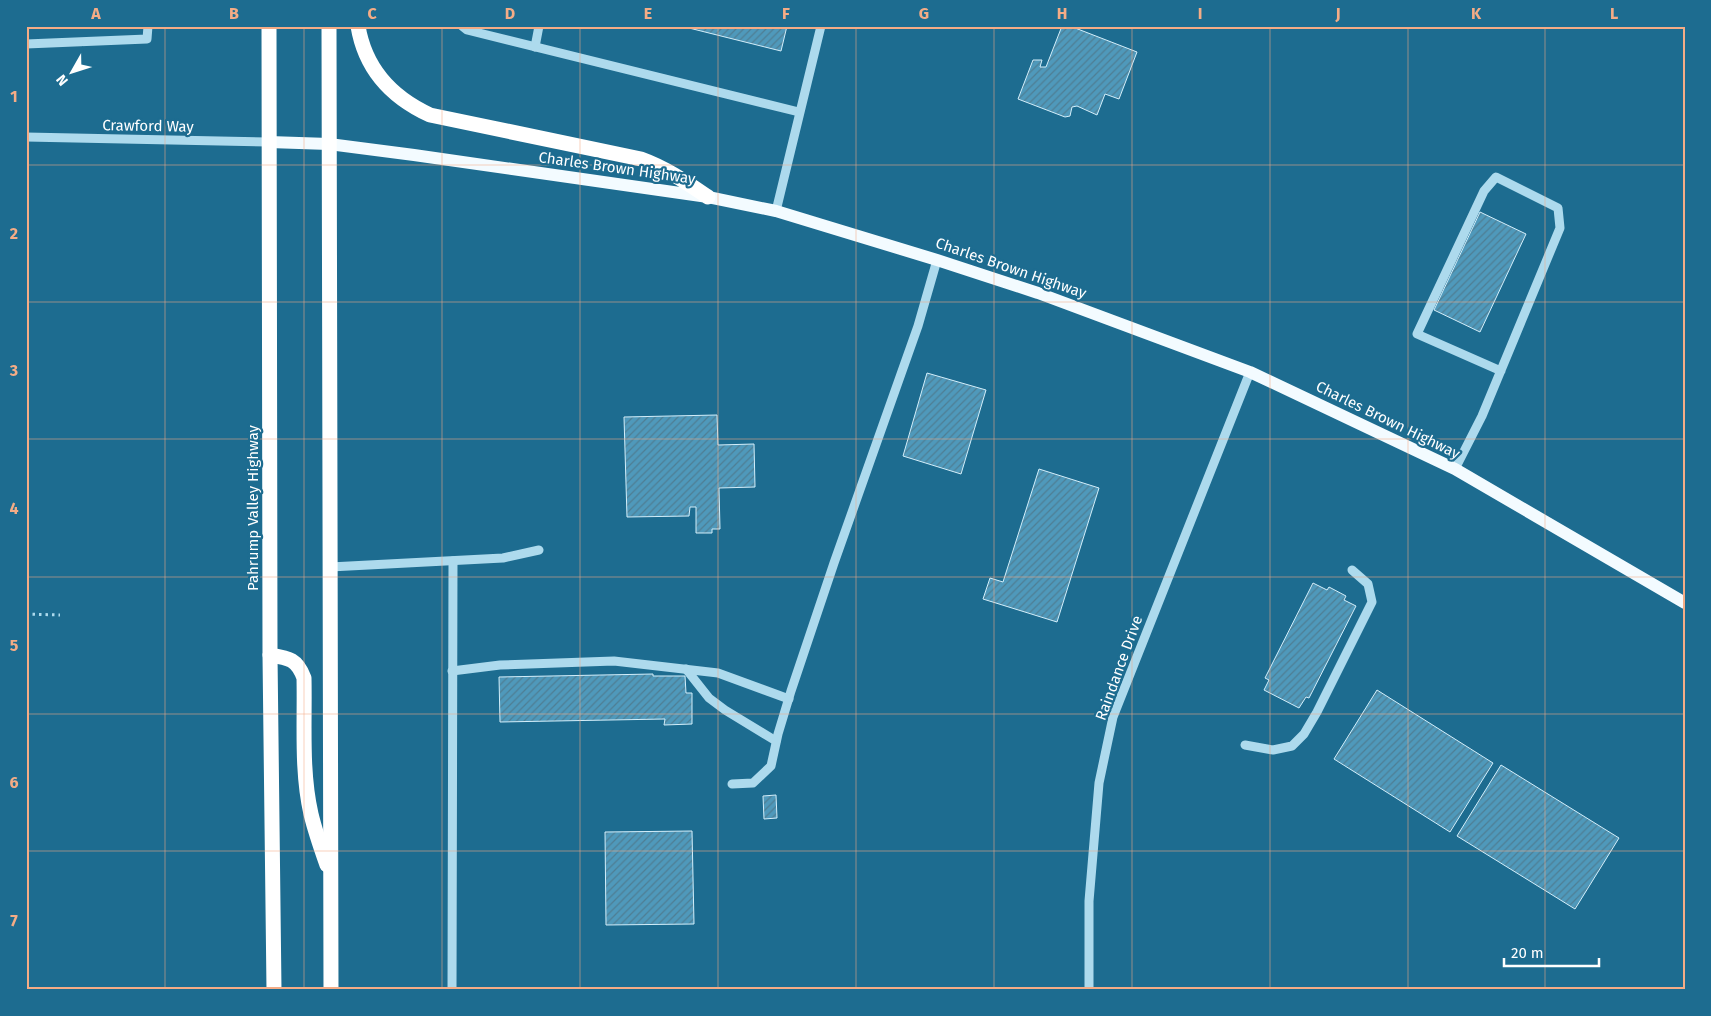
<svg xmlns="http://www.w3.org/2000/svg" width="1711" height="1016" viewBox="0 0 1711 1016" font-family="'Fira Sans',sans-serif">
  <defs>
    <pattern id="building-hatch" width="6" height="6" patternUnits="userSpaceOnUse" patternTransform="scale(1.25)"><rect width="6" height="6" fill="#4f99bb"/><path d="M-1 1l2-2M0 6l6-6M5 7l2-2" fill="none" stroke="#4e7e94"/></pattern>
  </defs>
  <rect width="100%" height="100%" fill="#1d6c90"/>
  <!-- building -->
  <g fill="url(#building-hatch)" stroke="#d3eefa">
    <polygon points="681,26 787,26 781,51"/>
    <polygon points="1062,26 1070,26 1137,52 1119,99 1105,94 1097,115 1077,106 1072,107 1070,116 1065,117 1018,99 1033,60 1042,60 1040,67 1046,67"/>
    <polygon points="1480,212 1526,234 1480,332 1434,310"/>
    <polygon points="927,373 986,390 961,474 903,456"/>
    <polygon points="717,415 718,445 754,444 755,487 719,488 720,529 712,529 712,533 696,533 696,507 690,507 689,516 627,517 624,417"/>
    <polygon points="1039,469 1099,488 1057,622 983,599 990,578 1003,582"/>
    <polygon points="1313,583 1327,590 1329,587 1346,596 1344,600 1356,606 1309,698 1306,697 1299,708 1264,690 1269,680 1265,678"/>
    <polygon points="653,674 653,676 685,676 686,693 692,693 692,724 664,725 665,719 500,722 499,677"/>
    <polygon points="1377,690 1493,763 1450,832 1334,759"/>
    <polygon points="1501,765 1619,838 1575,909 1457,836"/>
    <polygon points="776,795 777,818 764,819 763,796"/>
    <polygon points="692,831 694,924 606,925 605,832"/>
  </g>
  <g fill="none" stroke-linecap="round" stroke-linejoin="round">
    <!-- path -->
    <polyline stroke="#addaed" stroke-width="3" stroke-dasharray="2.5 4" stroke-linecap="butt" points="26,614 60,615"/>
    <!-- minor -->
    <g stroke="#addaed" stroke-width="9">
      <polyline points="462,26 467,30 799,112"/>
      <polyline points="26,44 147,39 148,26"/>
      <polyline points="535,47 539,26"/>
      <polyline points="26,137 269,142"/>
      <polyline points="776,211 821,26"/>
      <polyline points="1455,469 1482,416 1560,228 1558,208 1496,177 1484,191 1417,334 1501,371"/>
      <polyline points="330,567 503,558 539,550"/>
      <polyline points="686,669 709,698 725,710 776,741"/>
      <polyline points="452,671 500,665 614,661 718,673 789,699"/>
      <polyline points="1245,745 1273,750 1292,746 1304,734 1317,712 1372,602 1368,584 1352,570"/>
      <polyline points="732,784 753,783 771,766 778,734 791,691 834,563 918,326 937,260"/>
      <polyline points="452,990 453,561"/>
      <polyline points="1089,990 1089,901 1099,783 1113,717 1250,372"/>
    </g>
    <!-- major -->
    <polyline stroke="#f3fbff" stroke-width="12" points="269,142 329,144 414,155 708,197 776,211 937,260 1038,293 1250,372 1455,469 1685,603"/>
    <!-- highway -->
    <g stroke="#fff" stroke-width="15">
      <polyline points="269,26 270,655 274,990"/>
      <polyline points="329,26 331,990"/>
      <path d="M358,26C365,69 391,97 430,115L641,159C666,168 686,182 708,197"/>
      <path d="M270,655C289,658 297,659 304,678C305,723 301,770 311,814C315,831 321,848 327,865"/>
    </g>
  </g>
  <!-- grid -->
  <path fill="none" stroke="#f4ac86" stroke-width="1" stroke-opacity="0.55" d="M165,26V990M304,26V990M442,26V990M580,26V990M718,26V990M856,26V990M994,26V990M1132,26V990M1270,26V990M1408,26V990M1545,26V990M26,165H1685M26,302H1685M26,439H1685M26,577H1685M26,714H1685M26,851H1685"/>
  <g text-anchor="middle" stroke-width="4.5" stroke-linejoin="round" paint-order="stroke">
    <!-- street labels -->
    <g font-size="15" fill="#fff" stroke="#1d6c90">
      <text transform="translate(148 126) rotate(1)" y="5">Crawford Way</text>
      <text transform="translate(617 168) rotate(8)" y="5">Charles Brown Highway</text>
      <text transform="translate(1011 268) rotate(19)" y="5">Charles Brown Highway</text>
      <text transform="translate(1388 420) rotate(26)" y="5">Charles Brown Highway</text>
      <text transform="translate(253 508) rotate(-90)" y="5">Pahrump Valley Highway</text>
      <text transform="translate(1119 668) rotate(-70)" y="5">Raindance Drive</text>
    </g>
  </g>
  <!-- border -->
  <rect width="1711" height="1016" fill="none" stroke="#1d6c90" stroke-width="55"/>
  <!-- north arrow -->
  <g transform="translate(72 72) rotate(231)" stroke="#1d6c90" stroke-width="4" paint-order="stroke">
  <path d="M0-4L9 19L0 12L-9 19Z" fill="#ffffff"/>
  <text y="-8" font-size="14" font-weight="bold" text-anchor="middle" fill="#ffffff">N</text>
  </g>
  <!-- scale -->
  <path d="M1504 958v8h95v-8" fill="none" stroke="#ffffff" stroke-width="2.5"/>
  <text x="1511" y="958" font-size="15" fill="#ffffff" stroke="#1d6c90" stroke-width="4" paint-order="stroke">20 m</text>
  <rect x="28" y="28" width="1656" height="960" fill="none" stroke="#f4ac86" stroke-width="2"/>
  <g font-size="16" text-anchor="middle" font-weight="bold" fill="#f4ac86">
    <text x="96" y="19">A</text>
    <text x="234" y="19">B</text>
    <text x="372" y="19">C</text>
    <text x="510" y="19">D</text>
    <text x="648" y="19">E</text>
    <text x="786" y="19">F</text>
    <text x="924" y="19">G</text>
    <text x="1062" y="19">H</text>
    <text x="1200" y="19">I</text>
    <text x="1338" y="19">J</text>
    <text x="1476" y="19">K</text>
    <text x="1614" y="19">L</text>
    <text x="14" y="102">1</text>
    <text x="14" y="239">2</text>
    <text x="14" y="376">3</text>
    <text x="14" y="514">4</text>
    <text x="14" y="651">5</text>
    <text x="14" y="788">6</text>
    <text x="14" y="926">7</text>
  </g>
</svg>
